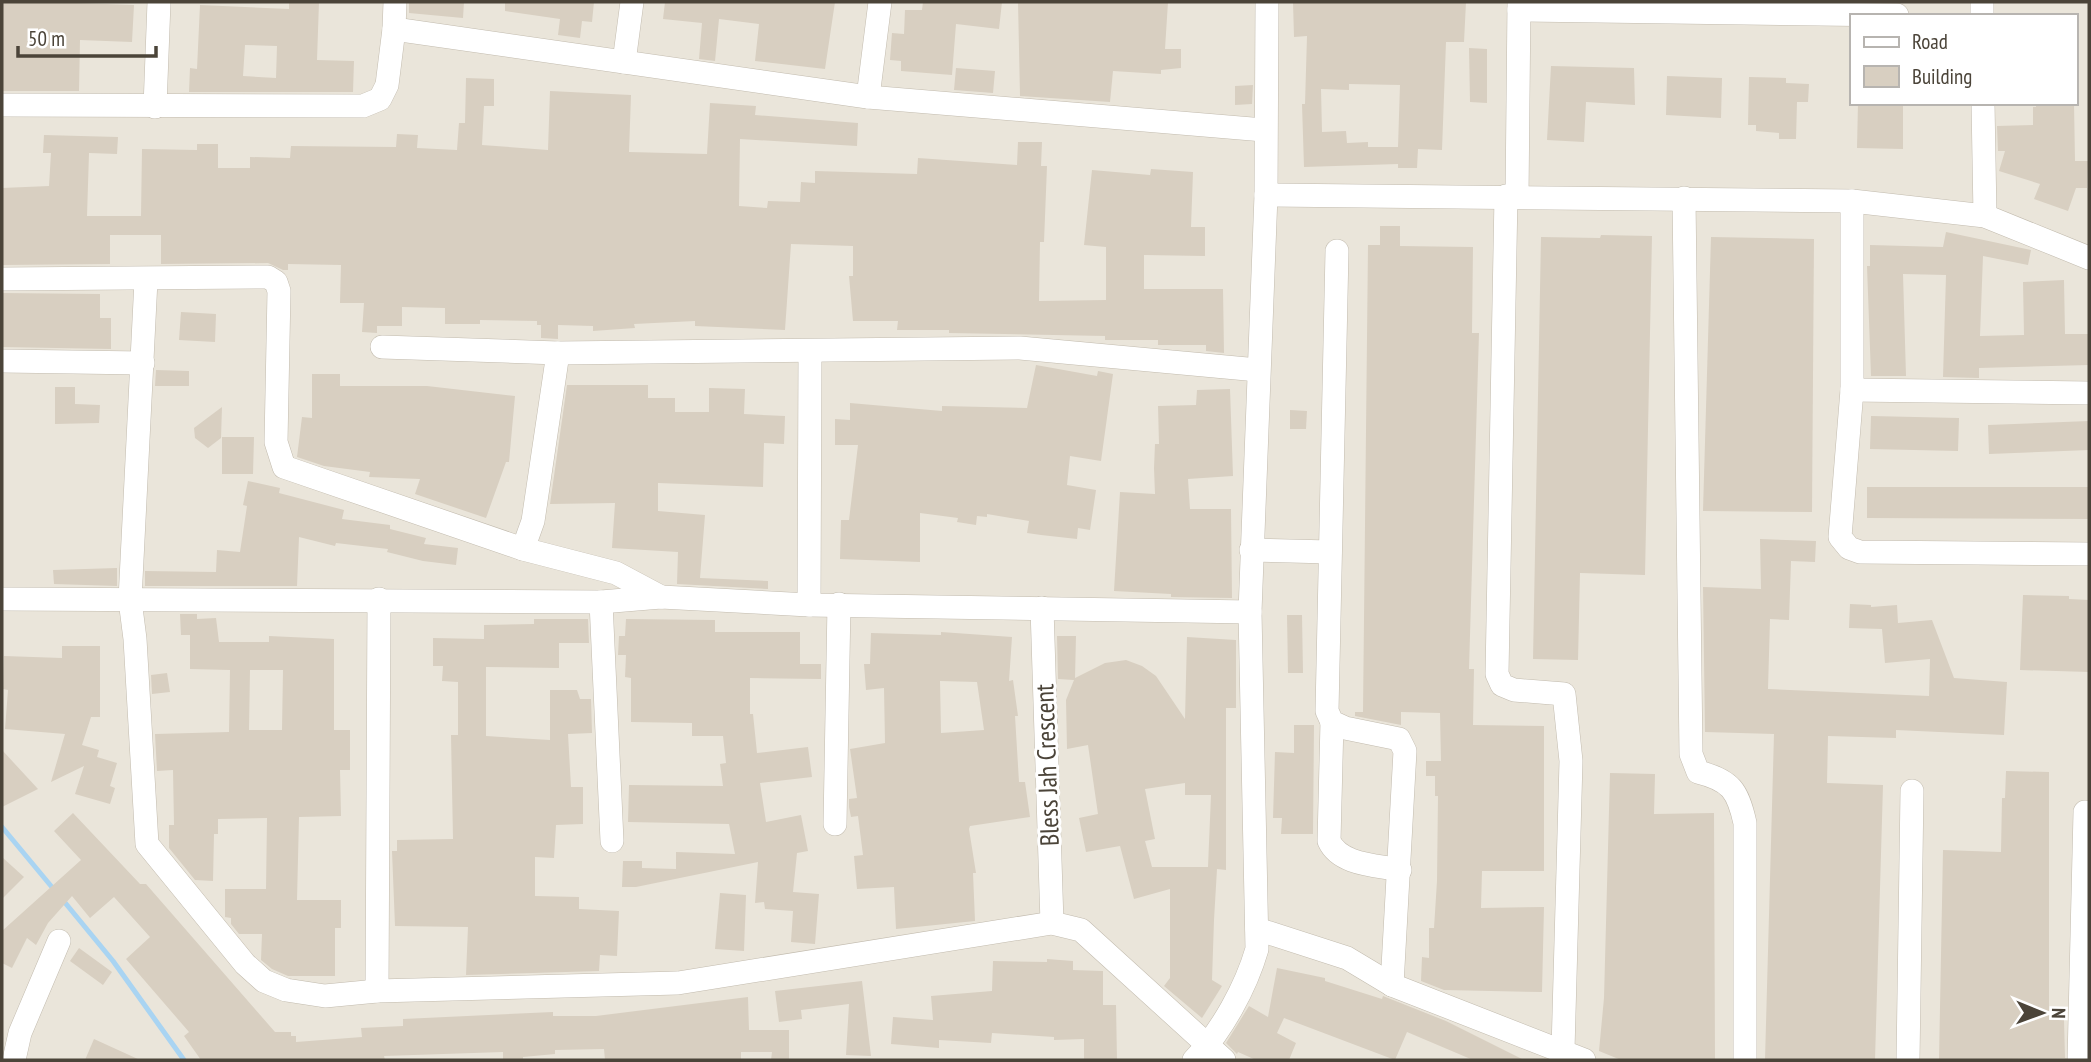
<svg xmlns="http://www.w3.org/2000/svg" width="2091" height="1062" viewBox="0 0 2091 1062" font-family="'PT Sans Narrow',sans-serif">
  <rect width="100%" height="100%" fill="#f6f3ec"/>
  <!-- residential -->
  <path fill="#eae5da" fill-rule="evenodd" d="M2,2H2089V1060H2ZM1851,16H2075V103H1851Z"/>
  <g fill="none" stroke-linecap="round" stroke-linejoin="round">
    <!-- stream -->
    <g stroke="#a9d4f2" stroke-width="5">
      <polyline points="2,827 56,892"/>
      <polyline points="62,899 113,961 184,1060"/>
    </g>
  </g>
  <!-- building -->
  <g fill="#d8cfc1" fill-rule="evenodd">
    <polygon points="48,2 134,5 132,42 80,40 79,91 2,91 2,3"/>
    <path d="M289,2H319L317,60L354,61L353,92H189L190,68L197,69L200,5L289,9ZM245,45L277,46L276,78L243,76Z"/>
    <polygon points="409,2 464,2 463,18 409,13"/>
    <polygon points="505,2 594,2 592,22 582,21 580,38 558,35 560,19 505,11"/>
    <polygon points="665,2 835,2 825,69 755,61 759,24 719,19 715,61 699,59 702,23 663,19"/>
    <polygon points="923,2 1002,2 999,29 956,24 952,75 901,71 901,61 890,60 892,33 904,34 905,10 922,10"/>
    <polygon points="1018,2 1168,2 1165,49 1181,49 1181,68 1161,70 1161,74 1113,71 1110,102 1020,96"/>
    <path d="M1293,2H1466L1464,42H1446L1442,150L1418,149L1417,168H1398V164L1304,167L1302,104H1305L1307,36L1294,37ZM1349,84L1400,85L1398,147H1368V142L1347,143L1346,131L1322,132L1321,89L1349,90Z"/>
    <polygon points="1469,48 1487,49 1487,103 1470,102"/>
    <polygon points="1551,66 1634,68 1635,105 1586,102 1584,142 1547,140"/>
    <polygon points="956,68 995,71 993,93 954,90"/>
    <polygon points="1667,76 1722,78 1721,118 1666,115"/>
    <polygon points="1749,77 1786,78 1786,83 1809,84 1808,102 1797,102 1796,139 1779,139 1779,133 1756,131 1756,125 1748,125"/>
    <polygon points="466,78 494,79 494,106 484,106 482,145 548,150 550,91 631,95 629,152 707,154 710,103 756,106 755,115 858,123 857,146 740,139 739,206 767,208 768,201 800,202 801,182 815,183 815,171 917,174 918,158 1017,165 1018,142 1042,142 1041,166 1047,166 1044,242 1040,242 1039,301 1106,300 1106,247 1084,245 1092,170 1150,175 1151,169 1193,172 1191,227 1205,227 1205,256 1144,255 1144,289 1223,289 1224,353 1206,351 1206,345 1158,345 1158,340 1105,340 1105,336 949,333 949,330 897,330 898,321 853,321 849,276 853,276 853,246 791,244 785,330 695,326 695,321 634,324 635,328 593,331 593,326 558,325 558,339 541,338 541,325 537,325 537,321 480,320 480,324 445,324 445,308 402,307 402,326 377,326 377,333 362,332 364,303 340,303 341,265 288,264 288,270 283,270 268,263 161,264 161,235 110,235 110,264 2,265 2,188 49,186 51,153 43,153 44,135 118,137 117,154 89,153 87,216 141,216 142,149 197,150 197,144 218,144 218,168 250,168 250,157 290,158 291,146 396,147 397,134 418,135 417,148 457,150 459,123 465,123"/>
    <polygon points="1253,85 1252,104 1235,105 1235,86"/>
    <polygon points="1858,103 1903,103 1903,149 1857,148"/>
    <polygon points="2036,103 2074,103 2075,161 2088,161 2087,188 2076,188 2068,211 2034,199 2040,184 1999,171 2005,151 1998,151 1997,126 2033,125 2033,107 2036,107"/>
    <polygon points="1380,226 1400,226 1400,246 1473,247 1472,333 1479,333 1469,669 1474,669 1473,725 1544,726 1544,871 1482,871 1481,908 1544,907 1542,992 1444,990 1421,981 1422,957 1429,958 1429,928 1434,928 1437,881 1438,796 1435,796 1435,776 1426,776 1426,761 1441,761 1440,713 1401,712 1401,725 1355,716 1355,712 1363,712 1368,245 1380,245"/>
    <polygon points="1946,232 2031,250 2028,265 1983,256 1980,336 2024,335 2023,282 2064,280 2065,334 2089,334 2089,365 1979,368 1979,378 1943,377 1946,275 1903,274 1906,376 1871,376 1867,266 1870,266 1870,245 1943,247"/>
    <polygon points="1601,235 1652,236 1645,575 1580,573 1578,660 1533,659 1541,237 1600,238"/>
    <polygon points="1711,237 1814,239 1812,512 1703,511"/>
    <polygon points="2,293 100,294 100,318 111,318 111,349 2,347"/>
    <polygon points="181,312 216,314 215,342 179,340"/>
    <polygon points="1036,365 1097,376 1098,371 1113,374 1101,461 1070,456 1067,485 1096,490 1090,530 1078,528 1077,539 1041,535 1027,533 1029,521 987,514 987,517 977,516 976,525 957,522 958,518 920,513 920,562 840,559 841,520 849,520 858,445 835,445 835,419 850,420 850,403 942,411 942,406 1027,408"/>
    <polygon points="156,370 189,371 189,386 155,386"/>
    <polygon points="312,374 340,374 340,386 427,386 515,396 509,462 506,462 486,518 415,494 420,479 369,477 370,472 324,466 297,457 302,417 312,418"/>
    <polygon points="567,385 648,385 648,398 675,398 675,412 709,412 709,388 745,389 744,414 785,416 784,444 764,443 763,487 658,483 658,511 705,515 700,578 768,581 768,589 677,584 678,552 612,548 615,503 550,504"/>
    <polygon points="55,387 75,387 75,404 100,405 99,423 55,424"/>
    <polygon points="1230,389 1233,476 1188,479 1190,509 1231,509 1232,598 1171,597 1171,594 1114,591 1120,492 1155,494 1154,468 1155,444 1159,444 1158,406 1196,405 1197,390"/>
    <polygon points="222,407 221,438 208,448 195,438 194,428"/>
    <polygon points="1290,410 1307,411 1306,429 1290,429"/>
    <polygon points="1871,416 1959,418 1958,451 1870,449"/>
    <polygon points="2089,421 2089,450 1989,454 1988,425"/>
    <polygon points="222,437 254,437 253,474 222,474"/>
    <polygon points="248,481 280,488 279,493 344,510 342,519 390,525 390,529 426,538 424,544 458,548 456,565 423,561 387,552 388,549 336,543 335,546 299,537 297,586 145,586 145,571 216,572 217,550 240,552 247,506 243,505"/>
    <polygon points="1867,487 2089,487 2089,519 1867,518"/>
    <polygon points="1760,539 1816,541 1815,562 1791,561 1789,620 1770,619 1768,689 1929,696 1930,659 1885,663 1882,629 1849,628 1850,604 1871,605 1871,607 1897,605 1898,623 1932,620 1954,678 2007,682 2004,735 1896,730 1896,738 1828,736 1827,783 1883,785 1875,1060 1765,1060 1774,734 1705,732 1703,587 1761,589"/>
    <polygon points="117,568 117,586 54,584 53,570"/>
    <polygon points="2023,595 2069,596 2069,599 2089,600 2089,672 2020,670"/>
    <path d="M180,614H197V619L216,618L219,642H269V636L334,639V730H350V770H340L341,816L299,817L297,900H341V928H335V976H288L272,969L261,960L262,934H239L231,924V918L225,917V889H266L267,818L218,819V834H214L213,881L195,880L169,848V825H174L173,770L157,771L155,734L229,732L230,670L190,669V635H181ZM250,670H283L282,730H249Z"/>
    <polygon points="1287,615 1302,615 1303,673 1288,673"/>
    <polygon points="534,619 588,619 589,643 559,643 559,668 486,667 486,736 550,740 550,690 577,690 580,699 591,699 592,733 568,734 571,787 583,787 583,824 556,825 554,858 535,857 535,896 579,897 579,909 619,911 617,956 600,955 599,971 466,975 468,927 395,926 392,851 397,851 397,840 453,839 451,735 458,735 458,682 442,681 443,666 433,666 433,638 484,639 484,625 534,624"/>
    <polygon points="626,619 715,620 715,632 800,632 800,664 821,664 821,679 750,678 750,714 753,714 757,753 808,747 812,777 760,783 766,822 801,815 808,851 797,853 793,892 819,894 815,944 791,942 793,911 765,909 764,902 755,903 758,862 636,887 622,887 623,861 642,861 642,868 676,869 676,852 735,854 729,824 628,822 629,785 723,786 720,764 726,763 723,736 692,736 692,723 631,722 631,678 625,677 626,655 618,655 619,636 625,636"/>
    <path d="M941,632L1012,637L1009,681L1013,680L1018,716H1015L1019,782H1025L1030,817L970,826L969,829L976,873H973L975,921L896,929L894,887L857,889L854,856L863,855L858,816L851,817L849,807V799L857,798L850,749L885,743L884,688L866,690L864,664H870L871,633L941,635ZM940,681L977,682L984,730L941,733Z"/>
    <path d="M1057,636H1076L1075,678L1105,663L1126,660L1142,666L1156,676L1185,719L1187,637L1236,640V708H1226V870L1217,869L1214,920L1212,980L1222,986L1202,1018L1164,986L1170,978V889L1134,899L1120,846L1086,852L1079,818L1098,814L1088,745L1067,749L1066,700L1074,680L1058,679ZM1185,783V795H1211L1208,867H1152L1145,841L1155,839L1145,789Z"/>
    <polygon points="62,646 100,646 100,717 91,717 82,745 99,750 97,757 117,763 110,786 115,788 110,804 75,794 84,766 51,782 65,734 5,729 8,690 3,689 4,656 62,658"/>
    <polygon points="167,673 170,692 152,694 151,675"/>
    <polygon points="1294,725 1314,725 1313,834 1281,834 1282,818 1273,818 1275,752 1294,753"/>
    <polygon points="2,750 38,789 2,807"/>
    <polygon points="2006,771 2049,772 2049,1020 2064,1020 2065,1058 1939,1060 1943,850 2001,852 2002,798 2005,798"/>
    <polygon points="1610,773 1655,774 1654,814 1714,813 1715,1060 1621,1060 1599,1051 1604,998"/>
    <polygon points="73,813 140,884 146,884 275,1032 291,1032 291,1036 296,1036 296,1042 362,1037 361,1028 403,1026 403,1019 553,1012 553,1016 596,1016 748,997 749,1030 789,1030 789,1060 771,1060 772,1052 741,1052 741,1060 605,1060 604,1049 555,1050 555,1054 523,1057 523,1060 503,1060 503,1052 384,1056 385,1060 201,1060 184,1036 189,1032 126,959 150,937 114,897 90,918 72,896 48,923 36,945 27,938 12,968 2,963 2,931 81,860 54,831"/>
    <polygon points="2,857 24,877 2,899"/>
    <polygon points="720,893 746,895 744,951 715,949"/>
    <polygon points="79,948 112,972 103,985 70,961"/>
    <polygon points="1047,959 1073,961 1073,970 1103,971 1103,1005 1116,1005 1117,1060 1084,1060 1084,1039 1054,1040 1054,1037 992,1033 991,1043 939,1040 939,1048 891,1044 893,1017 933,1020 931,996 992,991 993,961 1047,962"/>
    <polygon points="1277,968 1325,978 1325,981 1382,999 1383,996 1446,1021 1524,1060 1473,1060 1407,1032 1395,1060 1284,1018 1277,1033 1296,1043 1289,1060 1256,1060 1238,1052 1237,1054 1226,1043 1249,1006 1268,1017"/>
    <polygon points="862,981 871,1056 846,1055 849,1004 801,1010 802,1019 779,1022 775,991"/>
    <polygon points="94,1039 140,1060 85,1060"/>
  </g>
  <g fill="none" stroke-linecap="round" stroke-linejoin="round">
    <defs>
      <g id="minor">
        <polyline points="1982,2 1982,16"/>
        <polyline points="1519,10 1897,15"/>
        <polyline points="394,29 395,2"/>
        <polyline points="624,62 632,2"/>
        <polyline points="868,97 880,2"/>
        <polyline points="1983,103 1985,216"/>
        <polyline points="2,105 363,106 380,99 387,85 394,29 868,97 1264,130"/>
        <polyline points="155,107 159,2"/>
        <polyline points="1266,195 1852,201 1985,216 2089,258"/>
        <polyline points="1506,196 1497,674 1502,685 1514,690 1564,694 1571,761 1563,1050"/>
        <polyline points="1517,197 1519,2"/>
        <path d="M1684,198L1691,754L1698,772C1731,780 1738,791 1745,823V1060"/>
        <polyline points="1852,201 1852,390 1840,537 1849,548 1860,552 2089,554"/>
        <polyline points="1337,251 1327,711 1332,722 1345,728 1399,739 1405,751 1392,985"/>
        <polyline points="2,279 268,277 276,282 279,291 276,442 284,467 523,549 616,573 661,597"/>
        <polyline points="146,280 130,600 135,639 147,844 245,964 264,981 286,990 325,996 377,991 678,983 1052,923 1081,930 1224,1060"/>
        <polyline points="382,347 558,353 1020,348 1258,370"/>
        <polyline points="2,361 143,363"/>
        <polyline points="1852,390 2089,393"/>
        <polyline points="523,549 533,521 558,353"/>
        <polyline points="1251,550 1330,552"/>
        <polyline points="2,599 601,602 661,597 809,605 1250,612"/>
        <polyline points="601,602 612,841"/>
        <polyline points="809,605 810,352"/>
        <polyline points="1042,608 1052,923"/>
        <path d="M1332,722L1329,841C1340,865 1376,865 1400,870"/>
        <polyline points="835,824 839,604"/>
        <polyline points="1257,929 1347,958 1392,985 1584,1060"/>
        <polyline points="377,991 379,599"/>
        <polyline points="14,1060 20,1033 59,941"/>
        <path d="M1194,1060C1222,1031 1246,987 1257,949L1250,612L1266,195L1267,2"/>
        <polyline points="1908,1060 1912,791"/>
        <polyline points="2079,1060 2085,812 2089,813"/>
      </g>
    </defs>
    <!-- minor casing -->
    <use href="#minor" stroke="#c2bbae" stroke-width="24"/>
    <!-- minor -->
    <use href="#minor" stroke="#fff" stroke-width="23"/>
  </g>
  <g text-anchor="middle" stroke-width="6" stroke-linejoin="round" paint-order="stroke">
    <!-- street labels -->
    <g font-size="26" fill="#4b4439" stroke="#fff">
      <text transform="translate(1047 765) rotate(-92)" y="9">Bless Jah Crescent</text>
    </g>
  </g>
  <!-- border -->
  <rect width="2091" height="1062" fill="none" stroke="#4b4439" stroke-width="7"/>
  <!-- legend -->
  <rect x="1850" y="14" width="228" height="91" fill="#ffffff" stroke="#b7b4b0" stroke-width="2"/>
  <rect x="1864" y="37" width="35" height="10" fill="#ffffff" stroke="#b7b4b0" stroke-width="2"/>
  <text x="1912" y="49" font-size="21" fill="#4b4439">Road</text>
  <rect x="1864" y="66" width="35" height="21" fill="#d8cfc1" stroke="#b7b4b0" stroke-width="2"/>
  <text x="1912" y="84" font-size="21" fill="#4b4439">Building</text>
  <!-- north arrow -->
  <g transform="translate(2042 1013) rotate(91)" stroke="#ffffff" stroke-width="5" paint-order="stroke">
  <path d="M0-5L12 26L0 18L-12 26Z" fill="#4b4439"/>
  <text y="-10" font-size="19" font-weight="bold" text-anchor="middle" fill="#4b4439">N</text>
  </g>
  <!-- scale -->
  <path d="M18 46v10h138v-10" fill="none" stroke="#4b4439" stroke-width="3.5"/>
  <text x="28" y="46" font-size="21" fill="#4b4439" stroke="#ffffff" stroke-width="5" paint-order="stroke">50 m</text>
</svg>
